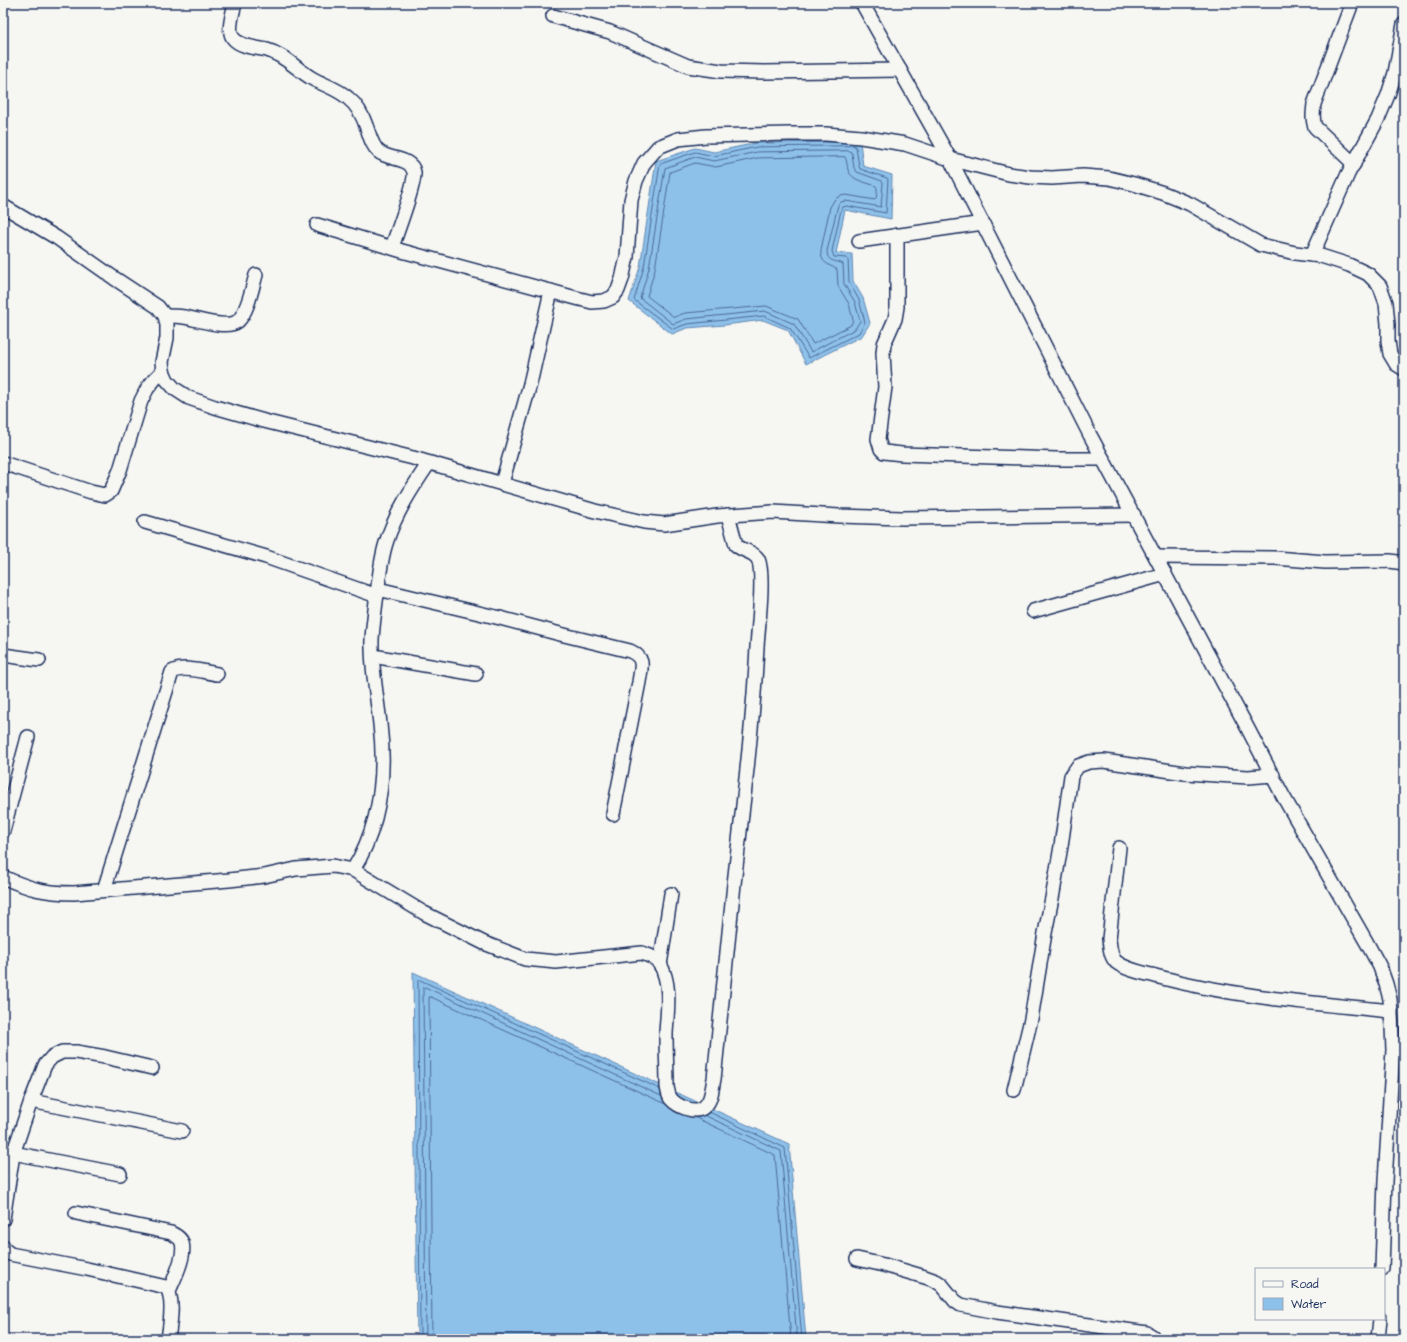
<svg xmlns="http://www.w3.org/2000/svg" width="1407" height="1342" viewBox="0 0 1407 1342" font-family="'Architects Daughter',sans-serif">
  <rect width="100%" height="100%" fill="#f6f6f2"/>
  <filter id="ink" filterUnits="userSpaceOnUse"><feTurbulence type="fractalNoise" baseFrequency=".025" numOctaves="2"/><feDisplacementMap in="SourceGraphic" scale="8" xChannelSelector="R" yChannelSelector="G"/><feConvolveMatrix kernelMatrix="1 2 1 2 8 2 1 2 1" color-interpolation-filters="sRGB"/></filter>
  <g filter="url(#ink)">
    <!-- water -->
    <g fill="#8ec1ea" stroke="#6087b2">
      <polygon points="860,142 863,166 892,175 891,219 845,210 836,253 852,254 853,281 863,298 870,323 862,336 806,364 788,330 763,320 725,325 687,328 672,334 629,301 640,267 656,161 695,148 714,152 756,143"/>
      <polygon points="413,972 789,1144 806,1339 417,1339"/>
    </g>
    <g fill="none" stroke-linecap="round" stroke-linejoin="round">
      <!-- shore -->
      <g stroke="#496996" stroke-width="1">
        <polygon points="855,146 856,148 859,166 860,169 887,178 888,179 886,213 846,206 843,207 841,210 832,251 834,257 846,258 848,259 849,282 859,300 865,322 859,333 809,358 790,328 764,316 687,324 673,329 634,300 644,267 660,164 695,152 714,156 757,147"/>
        <path d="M850,151L852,153L854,168L857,172L882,181L883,183L881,207L846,201L841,202L838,205L827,251C827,263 836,260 843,264L844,284L855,302L860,321L855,329L811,352L794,324L765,311L686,319L673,324L640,298L649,268L665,168L695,157L714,161L757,152Z"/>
        <path d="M845,157C847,161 847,165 848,170C852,181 866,182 876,186C878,189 877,197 875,200L846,195L840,196L835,199L830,207L821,250C820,262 828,265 837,269L838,286L849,304L853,320L851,325L813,344L798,319L766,306L685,313L674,317L647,296L655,269L670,172L695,163L716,167L758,158Z"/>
        <polyline points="709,1112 785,1148 802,1339"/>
        <polyline points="704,1115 781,1151 797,1339"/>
        <polyline points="694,1117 775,1155 791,1339"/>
        <polyline points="420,1339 418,980 420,980 660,1089"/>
        <polyline points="426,1339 423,988 425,987 661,1096"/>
        <polyline points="432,1339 429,997 431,997 666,1104"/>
      </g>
      <defs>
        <g id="minor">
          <path d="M235,3C233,13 227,30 233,38C240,47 257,48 267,50C285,55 297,70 313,79C324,85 338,89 348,98C357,105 363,116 367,128C370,136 372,146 379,152C389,160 411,157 414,172C416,182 396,235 392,247"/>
          <polyline points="862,3 950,159 1090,435 1248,729 1283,796 1367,943 1380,967 1386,984 1390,999 1392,1027 1393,1050 1385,1181 1382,1269"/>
          <path d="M1352,3L1314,104C1313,113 1312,119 1315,127L1354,164"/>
          <polyline points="553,16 610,32 688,66 721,71 764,72 900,70"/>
          <polyline points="3,206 57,238 114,278 158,307 165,316 167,325 167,338 162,362 163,371 167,380 175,389 189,398 215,407 264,421 413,458 595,511 644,522 664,524 717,516 773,512 839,516 902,518 1134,515"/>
          <polyline points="317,225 402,251 576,298 592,302 604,301 613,297 618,290 622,279 627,257 631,200 636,181 644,163 658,147 678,139 706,136 790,134 826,134 861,137 905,144 950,159 1009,174 1030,177 1052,178 1083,176 1109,178 1134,184 1163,193 1190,204 1261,245 1295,253 1321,256 1349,265 1368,274 1380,286 1386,303 1388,324 1388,341 1390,354 1396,364 1404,369"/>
          <polyline points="897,235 897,307 895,319 884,344 883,353 885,387 878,439 881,449 884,452 902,454 1057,459 1103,459"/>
          <polyline points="859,241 983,223"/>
          <polyline points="1312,255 1348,174 1378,119 1388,95 1395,73 1404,24"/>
          <path d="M165,316C171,316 177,316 184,317C197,319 227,330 238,321C248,311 252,288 256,275"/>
          <polyline points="3,463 91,492 105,495 111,491 120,470 141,401 147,389 154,380 163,371"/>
          <polyline points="502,483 530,384 551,291"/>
          <polyline points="145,522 266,557 377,596"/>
          <polyline points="1156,557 1275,558 1325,562 1390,561 1404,563"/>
          <path d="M378,589L500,618L560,634L630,651C646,658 641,668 639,682L613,814"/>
          <polyline points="1033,611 1165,574"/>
          <polyline points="3,655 39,660"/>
          <polyline points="373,656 476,674"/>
          <polyline points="3,831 28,737"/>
          <path d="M1119,848L1109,939C1110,946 1110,956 1116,962C1128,971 1145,973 1159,977C1234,997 1313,1003 1391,1011"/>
          <path d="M353,870C380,826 386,774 380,724C377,695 371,667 372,639C373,624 375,609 377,594C379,577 381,559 386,543C395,514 412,488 429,463"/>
          <path d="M3,877C29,889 45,893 74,893L229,880L264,876L296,869L333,866L353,870L424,913L484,943L525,959L556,962L642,953C650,956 655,957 660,964C672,985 667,1012 666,1034C666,1052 667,1069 667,1087C668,1091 668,1095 671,1099C678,1107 697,1115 705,1106C712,1100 712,1087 714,1079C721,1014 727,949 734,884C743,805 753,726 757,647C758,628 765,574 758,559C753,551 742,551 736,545L728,515"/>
          <path d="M104,890L172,672C183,665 205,672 217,674"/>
          <polyline points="660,965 671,894"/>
          <polyline points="1014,1090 1031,1019 1045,933 1053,893 1061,846 1071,776 1078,766 1089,762 1104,761 1185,773 1248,777 1273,775"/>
          <polyline points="31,1101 182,1131"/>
          <polyline points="3,1151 120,1174"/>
          <path d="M76,1213L171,1233C175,1235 181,1238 182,1243C186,1256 174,1279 169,1291"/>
          <polyline points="3,1219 13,1154 31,1101 45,1065 52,1057 62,1052 76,1052 105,1057 152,1068"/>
          <path d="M3,1246L4,1249L10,1254L87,1269L166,1287C175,1298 170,1325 168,1339"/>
          <polyline points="857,1259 884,1265 925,1277 936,1281 942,1285 955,1301 961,1305 997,1312 1147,1333 1152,1336 1154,1339"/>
          <polyline points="1378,1339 1380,1319"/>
        </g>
      </defs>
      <!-- minor casing -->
      <use href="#minor" stroke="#1b2f5e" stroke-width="16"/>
      <!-- minor -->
      <use href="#minor" stroke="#f6f6f2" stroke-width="13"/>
    </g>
  </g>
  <!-- margin -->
  <rect width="1407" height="1342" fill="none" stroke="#f6f6f2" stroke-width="16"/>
  <rect x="8" y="8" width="1391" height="1326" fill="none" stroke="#1b2f5e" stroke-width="1.5" filter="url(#ink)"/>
  <!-- legend -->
  <rect x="1255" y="1268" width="130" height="52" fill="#f6f6f2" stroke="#9ea6b7"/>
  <rect x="1263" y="1281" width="20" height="6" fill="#f6f6f2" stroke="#9ea6b7"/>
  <text x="1291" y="1288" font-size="12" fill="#1b2f5e">Road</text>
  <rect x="1263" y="1298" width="20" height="12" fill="#8ec1ea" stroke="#9ea6b7"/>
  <text x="1291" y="1308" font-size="12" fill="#1b2f5e">Water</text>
</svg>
